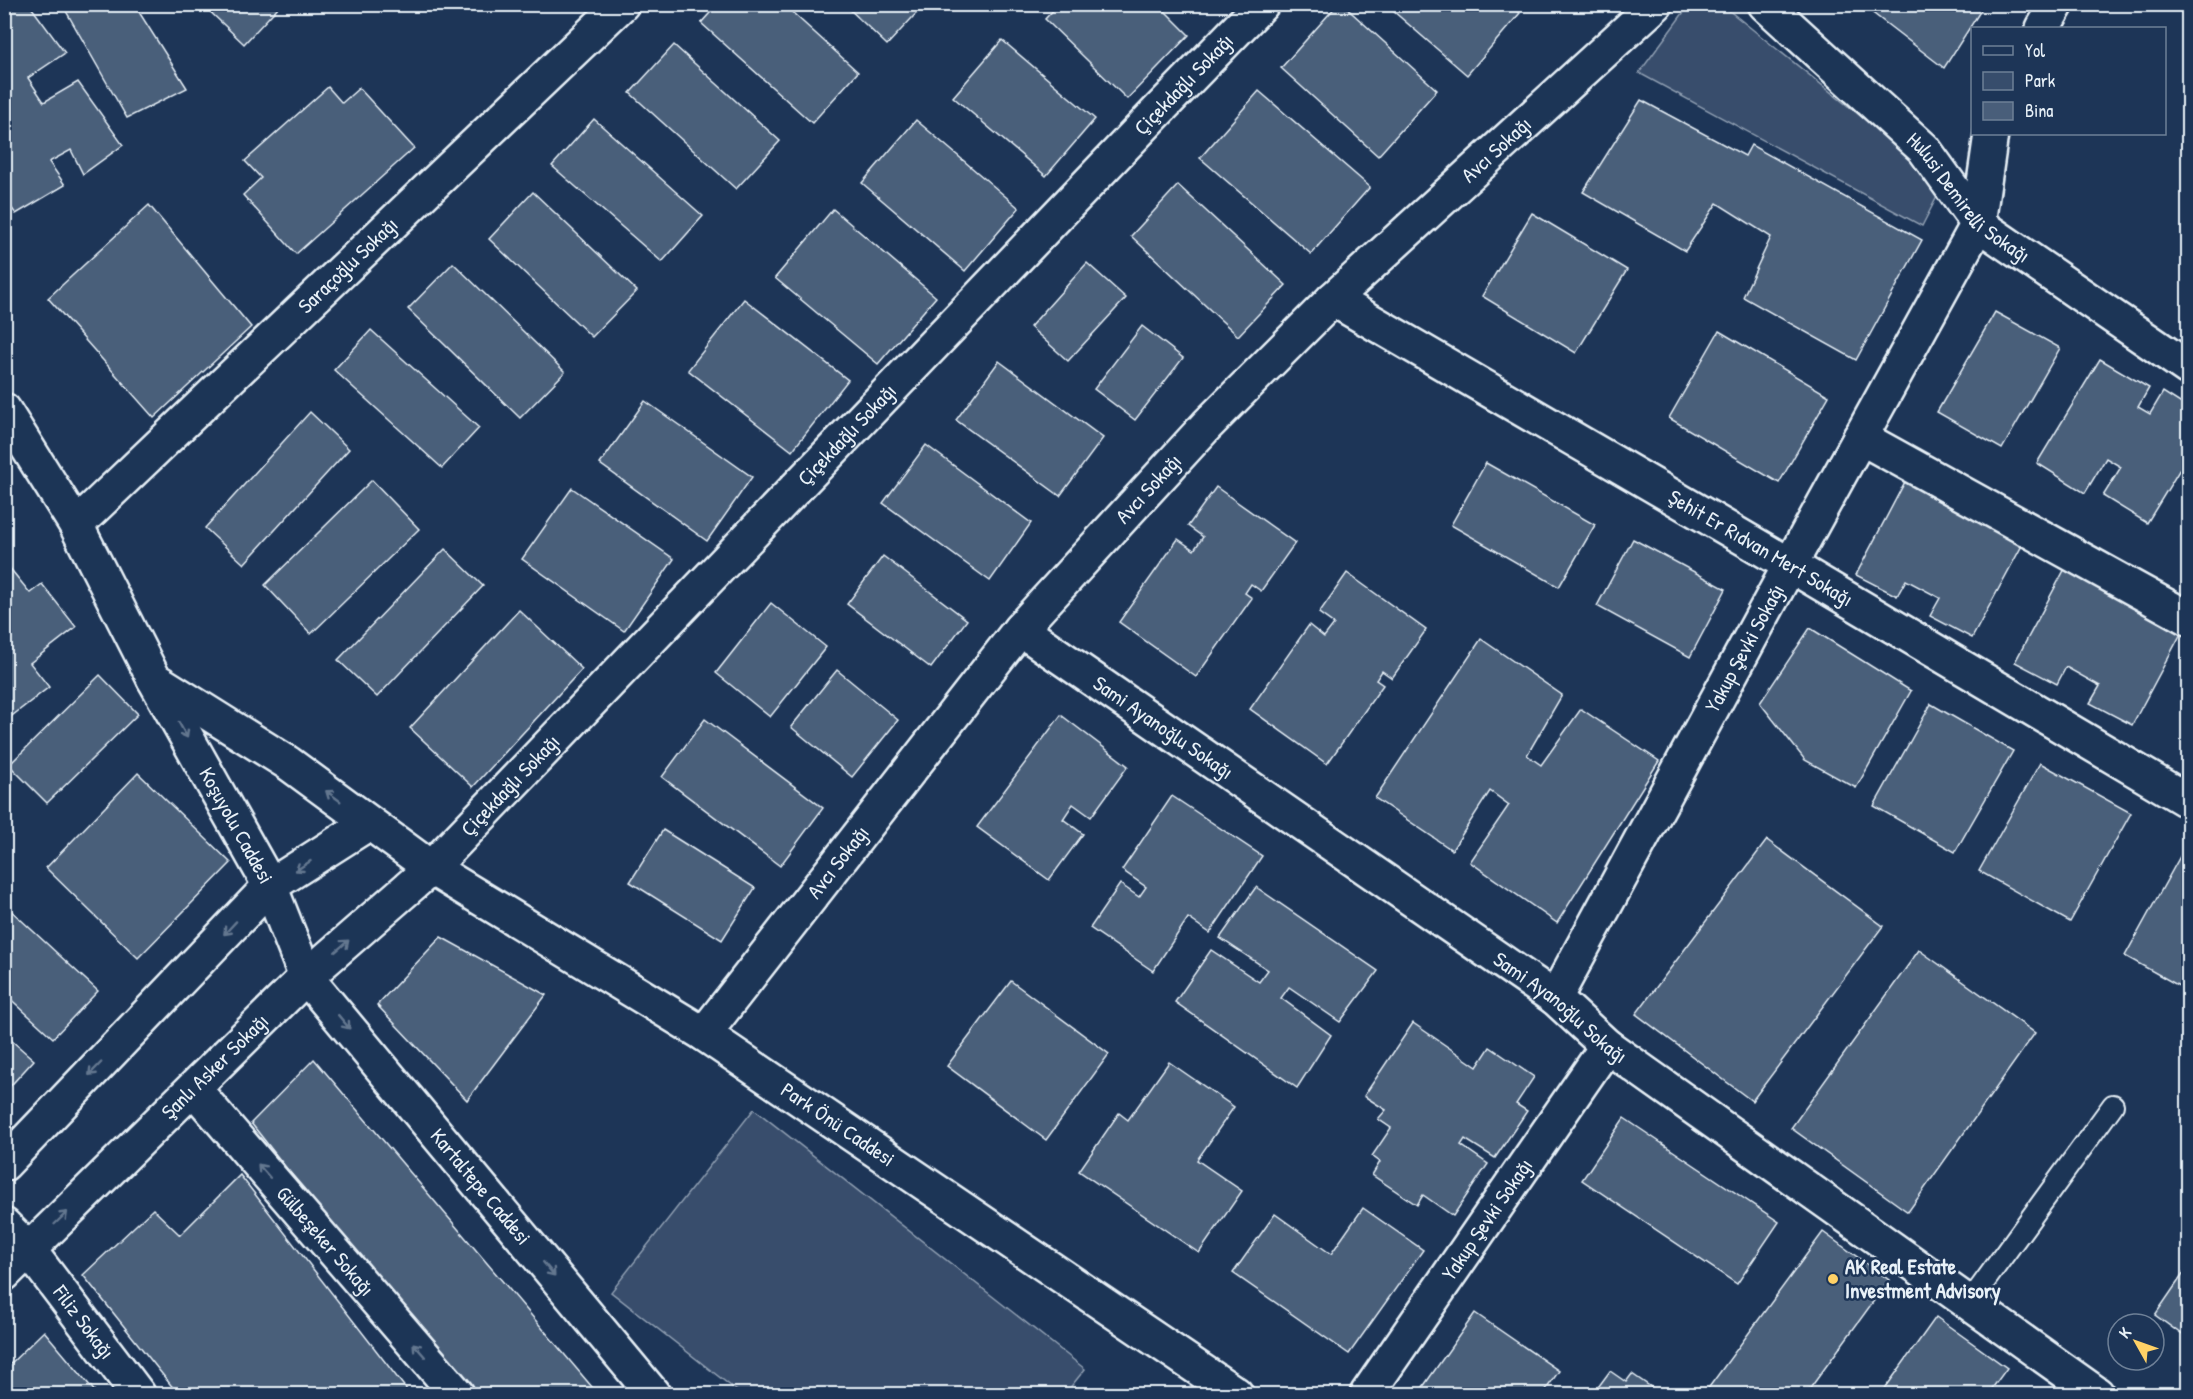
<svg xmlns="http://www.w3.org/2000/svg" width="2193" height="1399" viewBox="0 0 2193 1399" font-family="'Patrick Hand',sans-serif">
  <rect width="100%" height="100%" fill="#1d3557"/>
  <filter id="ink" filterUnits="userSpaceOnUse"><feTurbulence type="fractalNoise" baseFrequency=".0167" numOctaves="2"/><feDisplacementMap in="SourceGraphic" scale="12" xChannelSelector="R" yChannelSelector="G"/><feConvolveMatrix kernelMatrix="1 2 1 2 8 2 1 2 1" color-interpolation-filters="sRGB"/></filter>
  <g filter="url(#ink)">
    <!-- green -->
    <g fill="#374d6c" stroke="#909fb2" stroke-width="1.5">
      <polygon points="1689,5 1722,5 1944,183 1922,226 1639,73"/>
      <polygon points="754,1109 1085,1369 1065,1394 741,1394 611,1292"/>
    </g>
    <!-- building -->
    <g fill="#495e7a" stroke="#e8f1f8" stroke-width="1.5">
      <polygon points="4,4 29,4 65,53 28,78 44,102 78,82 123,145 83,174 71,150 49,162 65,185 16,214 4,198"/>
      <polygon points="62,4 134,4 187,88 127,118"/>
      <polygon points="202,4 281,4 244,44"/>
      <polygon points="718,4 783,4 858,72 812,123 701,23"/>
      <polygon points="844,4 925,4 887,45"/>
      <polygon points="1059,4 1158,4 1189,35 1127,99 1045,19"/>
      <polygon points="1338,4 1342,4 1437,90 1378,156 1281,68"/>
      <polygon points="1385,4 1510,4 1520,13 1467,75"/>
      <polygon points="1861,4 1973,4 1981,10 1944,68"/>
      <polygon points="1002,40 1095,119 1046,176 953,97"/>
      <polygon points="674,45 780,141 736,189 630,93"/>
      <polygon points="328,87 342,103 359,88 414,148 296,254 243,195 261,178 245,161"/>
      <polygon points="1259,91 1370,187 1311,254 1200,158"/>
      <polygon points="1641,100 1745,156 1751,145 1922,240 1856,360 1743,297 1771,237 1717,203 1685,251 1583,192"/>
      <polygon points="594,119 703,216 662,262 552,166"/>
      <polygon points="916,120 1019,208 965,271 862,183"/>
      <polygon points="1178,185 1286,285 1238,336 1131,236"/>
      <polygon points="533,192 637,291 592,337 489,239"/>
      <polygon points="149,205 251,327 154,418 48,298"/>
      <polygon points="833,209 936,297 878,364 775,278"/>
      <polygon points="1532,213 1627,270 1576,353 1482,296"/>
      <polygon points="453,263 565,372 520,418 408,309"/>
      <polygon points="1087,263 1126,298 1068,361 1030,327"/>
      <polygon points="744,299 848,380 792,451 688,370"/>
      <polygon points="1995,312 2060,348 2002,449 1937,412"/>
      <polygon points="1142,326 1183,358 1135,420 1094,389"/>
      <polygon points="371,330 479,428 442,468 334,370"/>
      <polygon points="1719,331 1829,396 1779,483 1669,418"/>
      <polygon points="2100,359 2149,388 2138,407 2150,414 2163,392 2188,408 2188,456 2147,523 2103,496 2121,467 2106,458 2085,493 2037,463"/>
      <polygon points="999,361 1103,438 1060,496 956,420"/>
      <polygon points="645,401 752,477 707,541 600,464"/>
      <polygon points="310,412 349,449 244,564 205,528"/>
      <polygon points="926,445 1031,523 990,581 883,503"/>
      <polygon points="1486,463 1595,525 1559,587 1451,525"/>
      <polygon points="1908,476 2026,538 1972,638 1930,616 1940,598 1906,580 1897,596 1856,575"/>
      <polygon points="372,480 419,529 311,634 265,585"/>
      <polygon points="1216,487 1295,543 1261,591 1251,584 1245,593 1252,598 1196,677 1119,622 1178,539 1194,550 1203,537 1188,526"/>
      <polygon points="572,488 674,559 624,631 522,559"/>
      <polygon points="1633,539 1726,589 1690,657 1597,606"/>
      <polygon points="445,549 483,586 377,697 338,660"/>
      <polygon points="883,556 967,620 931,668 847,604"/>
      <polygon points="4,561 30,593 42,584 76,627 30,663 49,687 4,722"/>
      <polygon points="2068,563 2185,626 2132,725 2090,703 2100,686 2066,667 2057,684 2015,662"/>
      <polygon points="1347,573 1426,630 1392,678 1382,671 1376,680 1383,685 1327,764 1250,709 1309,625 1324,637 1334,624 1319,613"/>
      <polygon points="771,603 826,647 770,717 716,673"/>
      <polygon points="519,610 582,669 473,787 410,728"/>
      <polygon points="1810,628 1911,691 1856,788 1805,760 1760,703"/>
      <polygon points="1481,639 1562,695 1527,755 1541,765 1581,709 1659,761 1557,923 1470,862 1509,805 1490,791 1452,850 1375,798"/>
      <polygon points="837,670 898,720 852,777 791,727"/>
      <polygon points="100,675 138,714 47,803 9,765"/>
      <polygon points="1931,704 2013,751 1955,852 1874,806"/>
      <polygon points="1061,715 1128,766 1091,817 1073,804 1063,819 1083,834 1049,880 977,827"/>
      <polygon points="705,719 823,808 780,866 662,777"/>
      <polygon points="2040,763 2131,813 2070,922 1979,871"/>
      <polygon points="138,773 231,863 138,958 46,868"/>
      <polygon points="1172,796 1262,856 1210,933 1188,918 1153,971 1090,928 1120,884 1139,897 1146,887 1122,870"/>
      <polygon points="663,830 755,888 722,940 630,882"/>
      <polygon points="1767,840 1883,926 1752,1101 1636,1014"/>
      <polygon points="2183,851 2188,854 2188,991 2125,956"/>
      <polygon points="1256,887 1378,971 1340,1022 1289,987 1281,998 1331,1035 1297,1088 1175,1002 1211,950 1259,982 1268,970 1220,938"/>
      <polygon points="6,906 98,991 53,1038 4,993"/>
      <polygon points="441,937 546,995 467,1100 377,1005"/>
      <polygon points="1919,950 2035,1033 1908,1212 1791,1128"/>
      <polygon points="1011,981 1109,1054 1046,1140 947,1066"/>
      <polygon points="1413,1023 1477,1067 1490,1047 1534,1077 1516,1104 1527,1111 1495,1158 1465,1139 1461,1145 1488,1164 1453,1216 1423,1195 1417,1205 1372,1175 1380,1162 1372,1156 1391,1128 1378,1119 1386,1110 1364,1096"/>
      <polygon points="4,1034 34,1060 4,1093"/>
      <polygon points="314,1059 598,1394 464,1394 251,1123"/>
      <polygon points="1169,1062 1234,1107 1197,1160 1242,1191 1199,1253 1079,1171 1119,1113 1128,1120"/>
      <polygon points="1624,1118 1779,1222 1737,1284 1582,1180"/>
      <polygon points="240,1175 410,1394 178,1394 83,1275 153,1209 180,1235"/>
      <polygon points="1363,1208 1423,1250 1349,1354 1233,1273 1275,1214 1331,1254"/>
      <polygon points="1823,1232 1889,1280 1806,1394 1704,1394"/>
      <polygon points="2188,1267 2188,1339 2155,1315"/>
      <polygon points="1475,1313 1559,1371 1543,1394 1418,1394"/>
      <polygon points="1936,1317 2007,1368 1988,1394 1881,1394"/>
      <polygon points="44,1331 97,1394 4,1394 4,1370"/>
      <polygon points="1610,1371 1626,1382 1632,1374 1661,1394 1593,1394"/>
    </g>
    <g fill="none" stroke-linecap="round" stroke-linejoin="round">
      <defs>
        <polyline id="lane" points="1969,1303 2113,1105"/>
        <g id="street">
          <path id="s1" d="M1765,4L1924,149L1978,224L2188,368"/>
          <polyline points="2043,28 2057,4"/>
          <path id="s2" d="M1333,299L1790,565L2188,801"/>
          <polyline points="1860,437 2188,618"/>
          <path id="s3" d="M76,525L622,4"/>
          <path id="s4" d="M1020,629L1555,998L1607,1046L2097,1394"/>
          <path id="s5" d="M154,679L270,886L306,977L653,1394"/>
          <path id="s6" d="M1555,998L1790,565L1978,224L1991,134"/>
          <path id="s7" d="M704,1034L1020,629L1207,425L1333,299L1656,4"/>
          <path id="s8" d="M194,1089L457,1394"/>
          <polyline points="4,1164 270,886 369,823"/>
          <path id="s9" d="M4,1225L29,1250L138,1394"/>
          <path id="s10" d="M4,1274L306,977L431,868L1154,115L1262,4"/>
          <path id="s11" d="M1367,1394L1607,1046"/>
        </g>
        <g id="secondary">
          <path id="s12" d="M4,410L76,525L154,679L288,763L431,868L704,1034L1236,1394"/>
        </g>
      </defs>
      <!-- lane casing -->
      <use href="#lane" stroke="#e8f1f8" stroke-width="24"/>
      <!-- street casing -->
      <use href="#street" stroke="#e8f1f8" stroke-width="38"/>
      <!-- secondary casing -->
      <use href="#secondary" stroke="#e8f1f8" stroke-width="38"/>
      <!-- lane -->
      <use href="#lane" stroke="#1d3557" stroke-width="20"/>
      <!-- street -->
      <use href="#street" stroke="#1d3557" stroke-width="33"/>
      <!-- secondary -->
      <use href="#secondary" stroke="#1d3557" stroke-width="33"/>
    </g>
    <!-- one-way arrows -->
    <defs><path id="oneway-shaft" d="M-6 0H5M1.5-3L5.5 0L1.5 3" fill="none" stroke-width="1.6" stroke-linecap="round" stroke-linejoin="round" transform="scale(1.5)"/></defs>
    <g stroke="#64778f">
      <use href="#oneway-shaft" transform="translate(183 730) rotate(61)"/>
      <use href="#oneway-shaft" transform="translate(333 796) rotate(-144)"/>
      <use href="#oneway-shaft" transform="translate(303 866) rotate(147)"/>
      <use href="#oneway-shaft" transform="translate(230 928) rotate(133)"/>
      <use href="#oneway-shaft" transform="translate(342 946) rotate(-41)"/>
      <use href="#oneway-shaft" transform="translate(344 1022) rotate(50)"/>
      <use href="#oneway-shaft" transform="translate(95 1069) rotate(134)"/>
      <use href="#oneway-shaft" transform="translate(264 1171) rotate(-131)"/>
      <use href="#oneway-shaft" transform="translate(61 1218) rotate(-44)"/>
      <use href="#oneway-shaft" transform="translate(549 1269) rotate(50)"/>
      <use href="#oneway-shaft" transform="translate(419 1350) rotate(-131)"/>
    </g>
  </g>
  <!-- markers -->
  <circle fill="#ffd166" stroke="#1d3557" stroke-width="2" cx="1833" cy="1279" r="6"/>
  <g text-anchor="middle" stroke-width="5" stroke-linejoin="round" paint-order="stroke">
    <!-- street labels -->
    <g font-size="21" fill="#e8f1f8" stroke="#1d3557">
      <text dy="7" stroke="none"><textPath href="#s10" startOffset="1676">Çiçekdağlı Sokağı</textPath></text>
      <text dy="7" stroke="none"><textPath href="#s7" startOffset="1190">Avcı Sokağı</textPath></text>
      <text dy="7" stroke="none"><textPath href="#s1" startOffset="282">Hulusi Demirelli Sokağı</textPath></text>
      <text dy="7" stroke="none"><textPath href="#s3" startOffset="376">Saraçoğlu Sokağı</textPath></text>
      <text dy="7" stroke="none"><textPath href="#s10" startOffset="1190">Çiçekdağlı Sokağı</textPath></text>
      <text dy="7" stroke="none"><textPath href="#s7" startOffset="704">Avcı Sokağı</textPath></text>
      <text dy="7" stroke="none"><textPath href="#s2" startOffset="495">Şehit Er Rıdvan Mert Sokağı</textPath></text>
      <text dy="7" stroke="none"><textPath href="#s6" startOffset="398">Yakup Şevki Sokağı</textPath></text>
      <text dy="7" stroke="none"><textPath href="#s4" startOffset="174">Sami Ayanoğlu Sokağı</textPath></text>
      <text dy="7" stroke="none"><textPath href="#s10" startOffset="704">Çiçekdağlı Sokağı</textPath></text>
      <text dy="7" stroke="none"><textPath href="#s5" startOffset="168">Koşuyolu Caddesi</textPath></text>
      <text dy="7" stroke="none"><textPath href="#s7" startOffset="218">Avcı Sokağı</textPath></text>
      <text dy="7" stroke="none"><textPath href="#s4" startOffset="660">Sami Ayanoğlu Sokağı</textPath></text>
      <text dy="7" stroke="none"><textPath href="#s10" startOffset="296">Şanlı Asker Sokağı</textPath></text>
      <text dy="7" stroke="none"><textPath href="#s12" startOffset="1125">Park Önü Caddesi</textPath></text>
      <text dy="7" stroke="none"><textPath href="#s5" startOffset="608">Kartaltepe Caddesi</textPath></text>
      <text dy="7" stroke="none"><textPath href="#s11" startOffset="212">Yakup Şevki Sokağı</textPath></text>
      <text dy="7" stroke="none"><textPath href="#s8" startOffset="201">Gülbeşeker Sokağı</textPath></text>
      <text dy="7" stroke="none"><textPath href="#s9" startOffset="126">Filiz Sokağı</textPath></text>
    </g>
    <!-- poi labels -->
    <g font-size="21" font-weight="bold" fill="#e8f1f8" stroke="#1d3557" text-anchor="start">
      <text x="1845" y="1274">AK Real Estate<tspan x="1845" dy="24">Investment Advisory</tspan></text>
    </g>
  </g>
  <!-- margin -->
  <rect width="2193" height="1399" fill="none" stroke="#1d3557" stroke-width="24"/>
  <rect x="12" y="12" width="2169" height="1375" fill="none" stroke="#e8f1f8" stroke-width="2" filter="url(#ink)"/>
  <!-- legend -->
  <rect x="1971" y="27" width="195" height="108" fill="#1d3557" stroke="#6e8097" stroke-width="1.5"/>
  <rect x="1983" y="46" width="30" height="9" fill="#1d3557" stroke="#6e8097" stroke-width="1.5"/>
  <text x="2025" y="57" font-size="18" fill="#e8f1f8">Yol</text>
  <rect x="1983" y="72" width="30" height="18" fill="#374d6c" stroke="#6e8097" stroke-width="1.5"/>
  <text x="2025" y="87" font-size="18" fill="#e8f1f8">Park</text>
  <rect x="1983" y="102" width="30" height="18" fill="#495e7a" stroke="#6e8097" stroke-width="1.5"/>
  <text x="2025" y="117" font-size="18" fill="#e8f1f8">Bina</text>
  <!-- north arrow -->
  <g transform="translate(2136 1342) rotate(310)"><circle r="28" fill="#1d3557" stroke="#6e8097" stroke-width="1.5"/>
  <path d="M0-4.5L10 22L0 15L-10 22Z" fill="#ffd166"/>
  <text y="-9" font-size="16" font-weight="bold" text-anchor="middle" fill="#e8f1f8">K</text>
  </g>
</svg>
